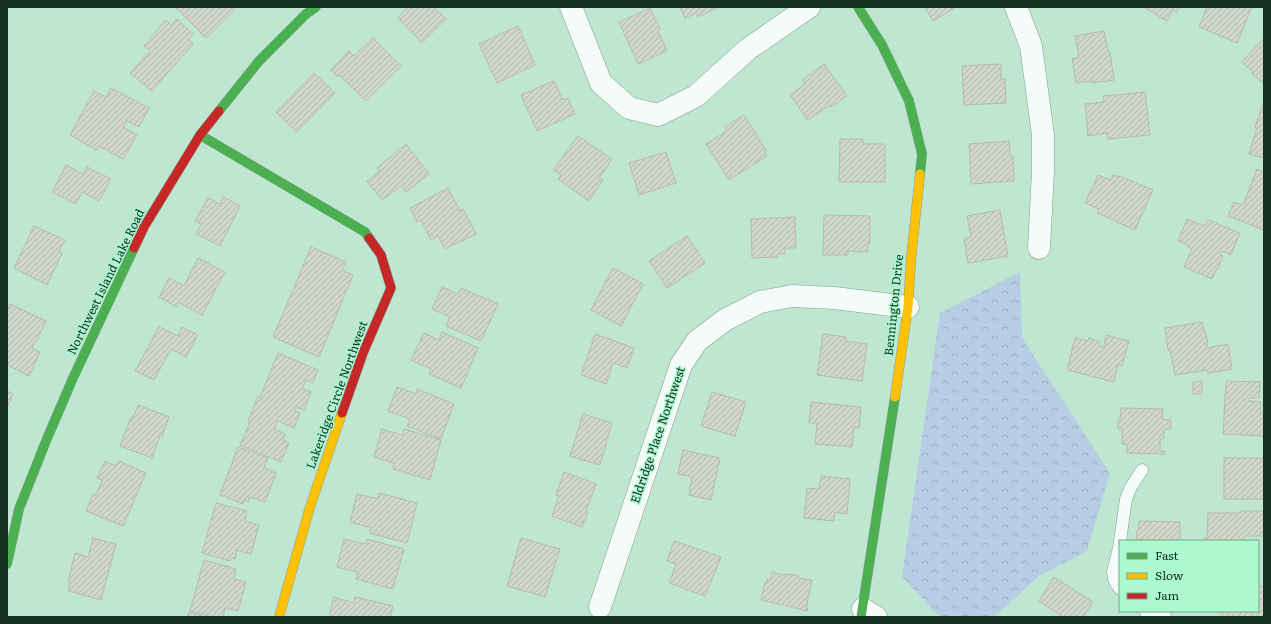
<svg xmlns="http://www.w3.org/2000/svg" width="1271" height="624" viewBox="0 0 1271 624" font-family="Literata,serif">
  <defs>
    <pattern id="forest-crowns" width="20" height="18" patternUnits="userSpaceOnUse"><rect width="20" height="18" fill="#b7cde4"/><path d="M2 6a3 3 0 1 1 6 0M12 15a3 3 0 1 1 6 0" fill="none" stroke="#9cb0c3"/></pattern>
    <pattern id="building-hatch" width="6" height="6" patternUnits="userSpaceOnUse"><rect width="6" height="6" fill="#d0d7c9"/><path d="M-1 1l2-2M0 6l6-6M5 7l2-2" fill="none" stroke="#b2b9ac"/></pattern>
  </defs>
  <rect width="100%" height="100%" fill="#bee6d0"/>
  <!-- forest -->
  <polygon fill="url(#forest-crowns)" points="1020,272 1022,338 1110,473 1087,551 1039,576 994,617 940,617 902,577 940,313"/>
  <!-- building -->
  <g fill="url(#building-hatch)" stroke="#b6bbac">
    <polygon points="175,7 236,7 206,38"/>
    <polygon points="408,7 434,7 446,19 422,43 398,18"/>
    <polygon points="680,7 718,7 698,17 696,13 685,18"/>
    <polygon points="925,7 956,7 933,21"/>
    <polygon points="1143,7 1179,7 1177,12 1173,10 1167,21"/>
    <polygon points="1207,7 1252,7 1237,43 1199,27"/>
    <polygon points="650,8 660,29 658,31 667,51 638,64 619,22"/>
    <polygon points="177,19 193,34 188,39 193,44 152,91 130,73 150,51 144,46 166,20 171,25"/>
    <polygon points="518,26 535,65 497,83 479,44"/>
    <polygon points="1104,31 1108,52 1110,52 1114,80 1093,83 1093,81 1076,83 1072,59 1079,57 1075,36"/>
    <polygon points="373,38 401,66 366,101 339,75 338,77 331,70 349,51 354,56"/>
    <polygon points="1264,38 1264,84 1252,74 1253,72 1242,62"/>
    <polygon points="824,64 847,96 831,107 830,105 808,120 790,95 805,84 802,80"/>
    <polygon points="1001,64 1001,79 1005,79 1006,103 964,105 962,66"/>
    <polygon points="314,73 335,93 297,132 276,112"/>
    <polygon points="554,81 563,100 568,98 575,114 537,131 521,95"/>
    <polygon points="111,88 149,108 139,127 127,121 123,127 137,135 123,159 99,146 97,150 70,135 94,91 106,97"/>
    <polygon points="1145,92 1150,135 1108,139 1107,133 1088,136 1085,104 1104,102 1103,96"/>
    <polygon points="1263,104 1264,104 1264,158 1249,154 1257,128 1255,127"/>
    <polygon points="744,115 766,150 764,151 767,156 729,180 706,144 727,131 725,127"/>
    <polygon points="578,136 612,159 599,178 603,180 589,201 558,179 561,175 553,170"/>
    <polygon points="840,139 863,139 863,144 885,144 885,182 839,182"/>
    <polygon points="1009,141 1010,156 1013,156 1014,181 971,184 969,144"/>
    <polygon points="406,144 429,174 406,192 401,186 382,200 367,181 380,171 377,168"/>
    <polygon points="666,152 676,183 639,195 629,163"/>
    <polygon points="66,165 83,174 87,167 111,179 99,201 82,192 76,204 52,192"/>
    <polygon points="1257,169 1264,172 1264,230 1228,216 1234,202 1243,205"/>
    <polygon points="1098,175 1111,180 1113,175 1120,177 1120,176 1153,190 1135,230 1097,213 1099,209 1085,203"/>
    <polygon points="448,188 460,211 463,209 476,234 445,249 438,236 431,240 421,220 417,222 410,208"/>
    <polygon points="223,197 240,206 220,246 196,234 201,224 195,221 208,198 220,204"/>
    <polygon points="1000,210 1008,256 968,263 964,239 971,237 967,216"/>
    <polygon points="824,215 870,216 870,243 868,243 868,252 848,251 848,255 823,255"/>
    <polygon points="795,217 796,248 785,248 785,254 778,254 778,257 752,258 751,219"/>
    <polygon points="1187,219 1205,226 1208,220 1240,233 1231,255 1222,251 1220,255 1223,256 1218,269 1217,268 1212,279 1184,267 1192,249 1188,247 1188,245 1178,241"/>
    <polygon points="34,226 65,240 59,251 62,253 47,285 14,268"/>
    <polygon points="687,236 705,263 667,288 649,261"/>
    <polygon points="311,247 346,262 342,270 353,275 319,357 273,337"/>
    <polygon points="198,258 225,272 202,315 179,303 177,307 159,297 169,278 184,286"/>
    <polygon points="613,268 643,284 621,326 591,310"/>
    <polygon points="442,287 458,294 461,288 498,304 481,341 446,326 450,317 432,309"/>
    <polygon points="10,304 46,321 36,342 35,341 32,348 40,352 29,376 7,365 7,310"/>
    <polygon points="1202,322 1204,331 1205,331 1208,344 1206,344 1207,348 1228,344 1232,369 1208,373 1207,370 1175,375 1170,350 1168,350 1165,328"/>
    <polygon points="159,327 178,336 182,327 198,335 186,357 171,349 154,380 135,371"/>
    <polygon points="442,332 478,348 461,388 429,374 431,369 411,360 424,333 439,340"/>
    <polygon points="595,334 634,348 627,368 613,363 606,384 581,375"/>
    <polygon points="823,334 846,337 846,341 867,344 862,381 817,375"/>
    <polygon points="1106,335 1129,341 1122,366 1118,365 1114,382 1067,370 1075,338 1088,341 1089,338 1100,342 1099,346 1104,347"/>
    <polygon points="278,353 318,370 313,383 306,380 302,389 311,392 304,410 297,407 295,411 300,413 294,428 278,421 274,429 285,434 283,440 289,443 281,462 240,445 250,422 248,421 258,396 260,397"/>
    <polygon points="1202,381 1202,394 1193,394 1193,382"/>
    <polygon points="1226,381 1260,382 1259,398 1249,398 1249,401 1261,402 1260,413 1264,413 1264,436 1223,434"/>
    <polygon points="397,387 416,394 417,389 454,404 441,439 407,426 410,419 388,411"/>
    <polygon points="7,391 13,394 7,407"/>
    <polygon points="712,392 746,402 735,436 701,426"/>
    <polygon points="811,402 861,407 859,428 854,427 852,447 815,444 817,423 809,423"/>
    <polygon points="138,405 169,417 162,436 160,435 152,458 120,446 131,417 133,418"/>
    <polygon points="1121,408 1163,409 1162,419 1171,420 1171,429 1164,429 1164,439 1160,439 1160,451 1165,451 1165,454 1127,453 1127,444 1122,444 1122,429 1118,429 1118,420 1120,420"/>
    <polygon points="583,414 612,423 600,465 570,456"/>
    <polygon points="382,429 402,435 404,429 441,440 430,480 393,469 394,463 374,457"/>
    <polygon points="238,447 268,458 264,468 276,473 265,502 250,497 248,502 245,500 243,504 220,495"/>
    <polygon points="683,450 720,458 711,500 689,495 692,477 678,474"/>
    <rect x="1224" y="458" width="40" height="41"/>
    <polygon points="105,461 116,466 119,461 146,473 123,526 86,511 93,494 96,495 102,480 97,478"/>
    <polygon points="564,472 596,484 586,511 588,512 582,527 552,516 559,496 556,495"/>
    <polygon points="821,476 850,479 847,514 835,512 834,521 804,518 807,488 819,489"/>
    <polygon points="379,493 417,503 407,543 369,533 371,528 350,522 357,494 378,499"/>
    <polygon points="216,503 247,511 245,521 259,525 251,554 237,550 235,559 231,558 230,561 202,553"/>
    <polygon points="1241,511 1264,511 1264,536 1244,536 1244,541 1204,541 1204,538 1207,538 1208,513 1240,513"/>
    <polygon points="1139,521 1180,522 1180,541 1136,540 1137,531 1138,531"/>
    <polygon points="93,538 116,544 101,600 68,591 70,583 68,582 75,553 88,557"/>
    <polygon points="521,538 560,549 545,597 507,586"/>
    <polygon points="344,539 365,544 367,539 404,549 393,589 356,579 358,572 337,567"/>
    <polygon points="674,541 721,557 705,596 669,583 676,564 667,561"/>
    <polygon points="204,560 236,569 234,579 246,582 238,611 225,608 223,617 212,617 190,611"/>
    <polygon points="772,572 784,575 784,574 790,575 790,574 799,576 799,578 812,580 806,608 808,608 807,611 761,600 765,583 767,583 767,579 770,580"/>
    <polygon points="1054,577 1093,602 1083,617 1063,617 1039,601"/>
    <polygon points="1259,584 1264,588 1264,617 1224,617 1217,611 1258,611 1258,585"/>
    <polygon points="334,597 354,603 355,597 393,606 390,617 329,617"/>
    <polygon points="189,612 205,617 187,617"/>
  </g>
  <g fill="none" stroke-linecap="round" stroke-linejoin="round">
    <defs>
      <polyline id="lane" points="1120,589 1117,585 1114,579 1113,572 1119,548 1126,499 1131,487 1142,470"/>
      <g id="street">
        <polyline points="571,7 601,83 629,108 658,115 696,96 748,49 809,7"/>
        <polyline points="1016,7 1031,46 1043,135 1043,171 1039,248"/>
        <polyline points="600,607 681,365 697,341 725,320 760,302 792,296 834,298 908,307"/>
        <polyline points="863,609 876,617"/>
        <polyline points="1151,611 1160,617"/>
      </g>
      <g id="fast">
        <polyline points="858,7 882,45 909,101 922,154 920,174"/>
        <polyline points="219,111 259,61 306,14 316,7"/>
        <polyline points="200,135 365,232 369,238"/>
        <polyline points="7,564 19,509 46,441 73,378 134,248"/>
        <polyline points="861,617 895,397"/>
      </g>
      <g id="slow">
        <polyline points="895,397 908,307 911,259 920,174"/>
        <polyline points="279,617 310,507 342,413"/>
      </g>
      <g id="jam">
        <polyline points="134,248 144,227 200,135 219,111"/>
        <polyline points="342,413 363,353 391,288 381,255 369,238"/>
      </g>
    </defs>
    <!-- lane casing -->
    <use href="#lane" stroke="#7fa08f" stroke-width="13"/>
    <!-- street casing -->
    <use href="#street" stroke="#7fa08f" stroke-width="23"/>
    <!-- fast casing -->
    <use href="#fast" stroke="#7fa08f" stroke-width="10"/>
    <!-- slow casing -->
    <use href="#slow" stroke="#7fa08f" stroke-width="10"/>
    <!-- jam casing -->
    <use href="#jam" stroke="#7fa08f" stroke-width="10"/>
    <!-- lane -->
    <use href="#lane" stroke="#f5fbf8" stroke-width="12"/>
    <!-- street -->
    <use href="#street" stroke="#f5fbf8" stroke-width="22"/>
    <!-- fast -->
    <use href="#fast" stroke="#4caf50" stroke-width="9"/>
    <!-- slow -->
    <use href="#slow" stroke="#ffc107" stroke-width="9"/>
    <!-- jam -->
    <use href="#jam" stroke="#c62828" stroke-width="9"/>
  </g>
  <g text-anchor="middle" stroke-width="3" stroke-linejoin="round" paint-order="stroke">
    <!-- street labels -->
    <g font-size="12" fill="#113021" stroke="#acf8cf">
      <text transform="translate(106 282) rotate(-64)" y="4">Northwest Island Lake Road</text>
      <text transform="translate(894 305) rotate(-84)" y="4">Bennington Drive</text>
      <text transform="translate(337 395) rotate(-70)" y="4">Lakeridge Circle Northwest</text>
      <text transform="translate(658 435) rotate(-71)" y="4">Eldridge Place Northwest</text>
    </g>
  </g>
  <!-- border -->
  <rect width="1271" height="624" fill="none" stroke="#113021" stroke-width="16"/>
  <!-- legend -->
  <rect x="1119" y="540" width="140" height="72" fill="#acf8cf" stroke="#6ea889"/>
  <rect x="1127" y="553" width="20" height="6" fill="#4caf50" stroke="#6ea889"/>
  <text x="1155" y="560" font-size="12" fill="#113021">Fast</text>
  <rect x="1127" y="573" width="20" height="6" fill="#ffc107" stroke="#6ea889"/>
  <text x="1155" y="580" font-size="12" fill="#113021">Slow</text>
  <rect x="1127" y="593" width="20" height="6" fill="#c62828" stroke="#6ea889"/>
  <text x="1155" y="600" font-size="12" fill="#113021">Jam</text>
</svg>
